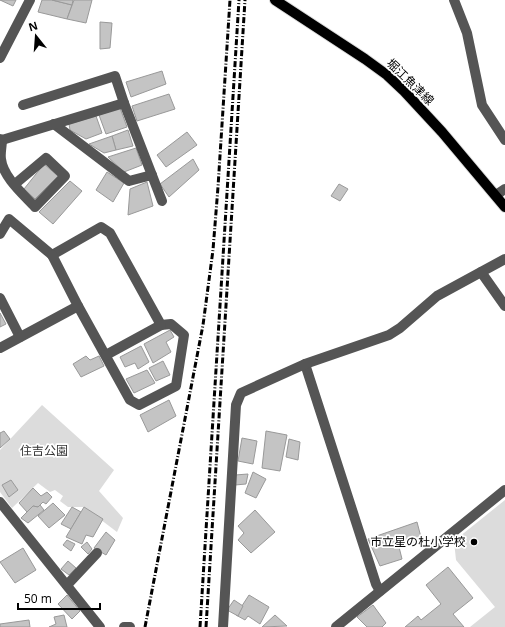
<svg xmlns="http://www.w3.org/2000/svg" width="505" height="627" viewBox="0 0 505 627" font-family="'Open Sans','Noto Sans JP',sans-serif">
  <rect width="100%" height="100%" fill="#fff"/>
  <!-- green -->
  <g fill="#dcdcdc">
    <polygon points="42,405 114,470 99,491 123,518 117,532 84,507 68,507 60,501 63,496 55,490 50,492 38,483 12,508 0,492 0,450"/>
    <polygon points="505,500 505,627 470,627 495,607 456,560 454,541"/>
  </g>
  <!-- building -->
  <g fill="#c4c4c4" stroke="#999">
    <polygon points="0,0 16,0 13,6"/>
    <polygon points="42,0 52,0 72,5 67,19 38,12"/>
    <polygon points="52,0 73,0 72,5"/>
    <polygon points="74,0 92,0 86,23 67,19"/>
    <polygon points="100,22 112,23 110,48 100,49"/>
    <polygon points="162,71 166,84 131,97 126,82"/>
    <polygon points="169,94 175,109 137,121 132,106"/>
    <polygon points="120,108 127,127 106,134 99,115"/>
    <polygon points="96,116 102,133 86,139 70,130 69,124"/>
    <polygon points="128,130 133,146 116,150 112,136"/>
    <polygon points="187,132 197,145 166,167 157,155"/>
    <polygon points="112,136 116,150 104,153 89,144"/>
    <polygon points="136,148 142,165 124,172 108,157"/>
    <polygon points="193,159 199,170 169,197 160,184"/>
    <polygon points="44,164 58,176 35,199 24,189"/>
    <polygon points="107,172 124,183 113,202 96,190"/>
    <polygon points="70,181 82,191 53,224 39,212"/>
    <polygon points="147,182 153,206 128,215 130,189"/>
    <polygon points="339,184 348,189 340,201 331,196"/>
    <polygon points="0,313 6,324 0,327"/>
    <polygon points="170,330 174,337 166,342 171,352 153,363 144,344"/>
    <polygon points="141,346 149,362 138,369 135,363 125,367 120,357"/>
    <polygon points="86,356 90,360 99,356 104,366 81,377 73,364"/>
    <polygon points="163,361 170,375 156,381 149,368"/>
    <polygon points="147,370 155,383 134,393 126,379"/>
    <polygon points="169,400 176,416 148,432 140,415"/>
    <polygon points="4,431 10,439 0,448 0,433"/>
    <polygon points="266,431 287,435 280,471 262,468"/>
    <polygon points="242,438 257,441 253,464 238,461"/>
    <polygon points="289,439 300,442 298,460 286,457"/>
    <polygon points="253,472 266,479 256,498 245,493"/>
    <polygon points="248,474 246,484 235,485 235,475"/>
    <polygon points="11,480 18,490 9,497 2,485"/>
    <polygon points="33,488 41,496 47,492 52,497 46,504 43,502 38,507 33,506 27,512 19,503"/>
    <polygon points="53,503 65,515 49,528 38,516"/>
    <polygon points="40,505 44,510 28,523 21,518 33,506 38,507"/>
    <polygon points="72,507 81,512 71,529 61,524"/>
    <polygon points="84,507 103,519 93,537 86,535 82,544 66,537"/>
    <polygon points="255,510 275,532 251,553 238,540 244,533 238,526"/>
    <polygon points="417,522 422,541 399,547 402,559 380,566 368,539"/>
    <polygon points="106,532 115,540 106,555 94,548"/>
    <polygon points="67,540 75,544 71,551 63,545"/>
    <polygon points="87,542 92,549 88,554 81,547"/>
    <polygon points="23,548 36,570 15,583 0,562"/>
    <polygon points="68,561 76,568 69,575 61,569"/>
    <polygon points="448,567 473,598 453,614 464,627 405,627 418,616 421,620 441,604 426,585"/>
    <polygon points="67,595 80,611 72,619 58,604"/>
    <polygon points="249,595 269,607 260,624 248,616 245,620 236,615"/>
    <polygon points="234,600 243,606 238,616 227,610"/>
    <polygon points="373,605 386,623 382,627 367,627 357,617"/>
    <polygon points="64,615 67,627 49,627 56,624 54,617"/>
    <polygon points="275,615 287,626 262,627"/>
    <polygon points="29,620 30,627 0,627 0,624"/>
  </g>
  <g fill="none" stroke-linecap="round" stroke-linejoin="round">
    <defs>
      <polyline id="major" points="275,0 365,59 387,75 404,91 442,132 505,207"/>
    </defs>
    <!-- major casing -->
    <use href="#major" stroke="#dbdbdb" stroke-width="12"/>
    <!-- minor -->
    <g stroke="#555" stroke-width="10">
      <polyline points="454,0 467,33 482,105 505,140"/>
      <polyline points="0,58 30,0"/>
      <polyline points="23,105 115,76 124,103"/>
      <polyline points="54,124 129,181 152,175"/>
      <path d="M0,139L2,140C2,146 0,153 1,159C3,177 23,194 35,207L65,176L46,158L15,184"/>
      <polyline points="2,140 124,103 162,201"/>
      <polyline points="496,195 505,189"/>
      <polyline points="0,234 9,219 52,255 101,227 110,233 161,325 171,324 184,335 176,386 139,405 130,400 78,306"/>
      <polyline points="481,272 505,306"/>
      <polyline points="0,298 20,337"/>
      <polyline points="0,348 78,306 52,255"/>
      <polyline points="106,355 161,325"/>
      <polyline points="305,364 376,584 380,591"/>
      <polyline points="0,502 100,627"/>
      <polyline points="67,585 97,553"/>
      <polyline points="124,627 130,627"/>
      <polyline points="223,627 236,405 241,393 305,364 389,335 400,328 437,296 505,259"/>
      <polyline points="336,627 505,490"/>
    </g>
    <!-- major -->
    <use href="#major" stroke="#000" stroke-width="10"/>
    <!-- rail -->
    <g stroke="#000" stroke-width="3" stroke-dasharray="6 2 1 2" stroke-linecap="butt">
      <polyline points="145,627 203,325 213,250 218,187 230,0"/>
      <polyline points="200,627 239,0"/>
      <polyline points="206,627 245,0"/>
    </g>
  </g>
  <!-- markers -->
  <circle fill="#000" stroke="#fff" stroke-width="1.5" cx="474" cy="542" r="4"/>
  <g text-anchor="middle" stroke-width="3.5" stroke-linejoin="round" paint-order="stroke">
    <!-- street labels -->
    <g font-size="12" fill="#000" stroke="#fff">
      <text transform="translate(410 82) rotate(44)" y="4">堀江魚津線</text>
    </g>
    <!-- park labels -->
    <g font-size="12" fill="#333" stroke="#fff">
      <text x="44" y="455">住吉公園</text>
    </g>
    <!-- poi labels -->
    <g font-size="12" fill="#000" stroke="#fff" text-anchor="end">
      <text x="466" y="546">市立星の杜小学校</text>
    </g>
  </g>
  <!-- north arrow -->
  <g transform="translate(36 36) rotate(343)" stroke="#ffffff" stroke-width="3" paint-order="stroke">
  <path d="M0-3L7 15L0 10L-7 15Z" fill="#000000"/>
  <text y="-6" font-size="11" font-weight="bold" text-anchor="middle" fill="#000000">N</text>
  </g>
  <!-- scale -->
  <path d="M18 603v6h82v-6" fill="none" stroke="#000000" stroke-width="2"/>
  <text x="24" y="603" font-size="12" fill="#000000" stroke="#ffffff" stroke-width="3" paint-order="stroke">50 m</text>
</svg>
